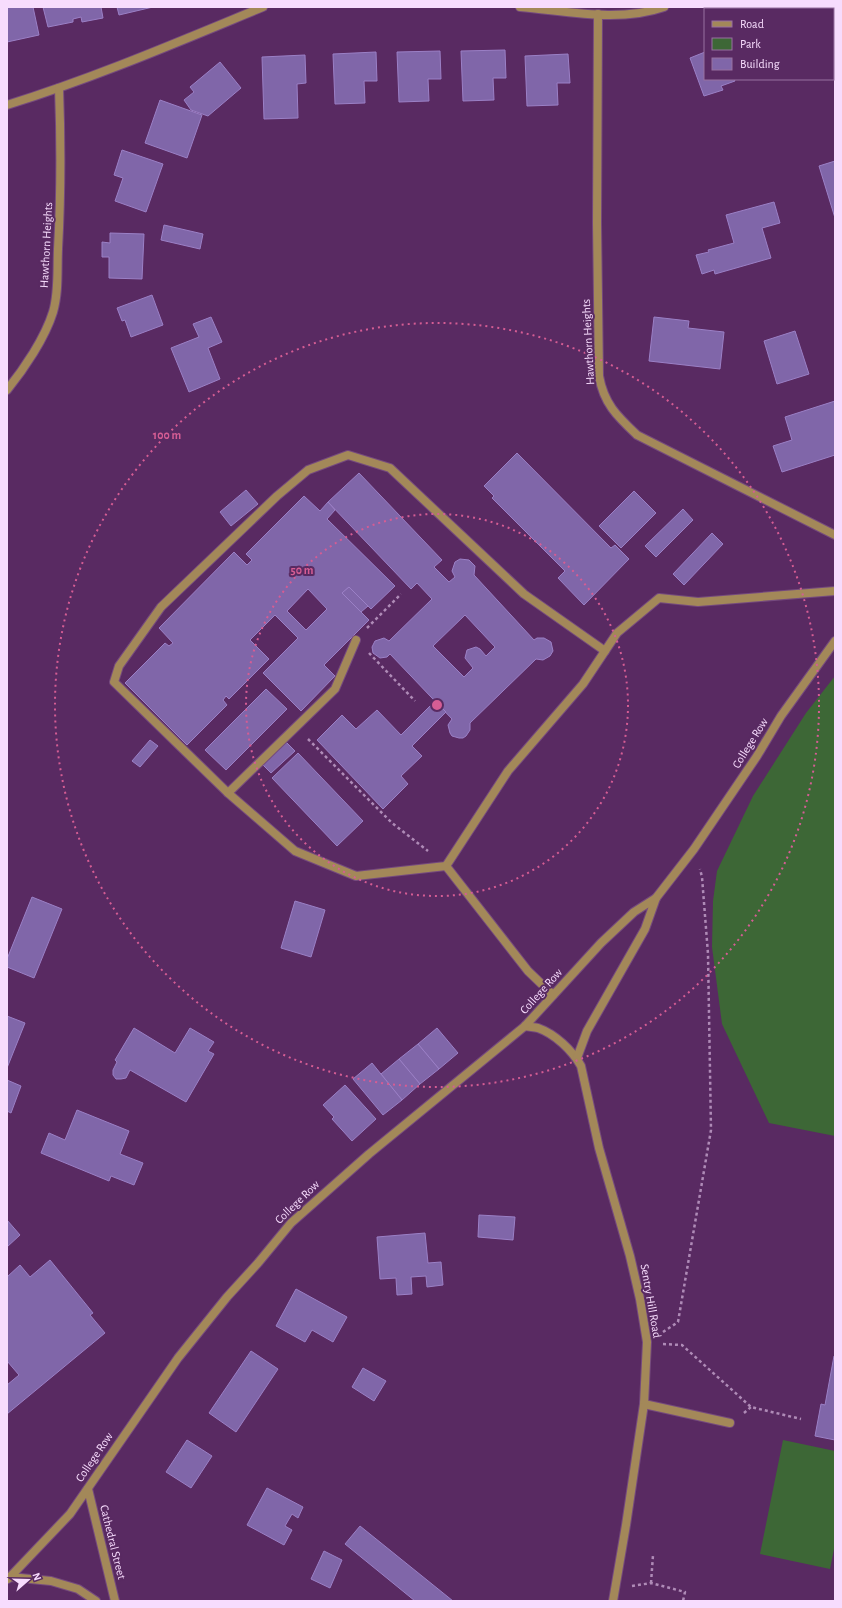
<svg xmlns="http://www.w3.org/2000/svg" width="842" height="1608" viewBox="0 0 842 1608" font-family="'Alegreya Sans',sans-serif">
  <rect width="100%" height="100%" fill="#592a62"/>
  <!-- green -->
  <g fill="#3d6736">
    <polygon points="835,676 835,1136 769,1123 722,1024 712,947 713,901 717,871 753,796 806,713"/>
    <polygon points="783,1440 835,1451 835,1544 830,1569 760,1554"/>
  </g>
  <!-- building -->
  <g fill="#8066a9" stroke="#9b80c6" fill-rule="evenodd">
    <polygon points="7,7 33,7 39,35 7,42"/>
    <polygon points="43,7 101,7 103,18 82,22 81,17 73,19 73,22 48,27"/>
    <polygon points="117,7 153,7 119,15"/>
    <polygon points="505,50 506,78 493,78 494,100 463,101 461,51"/>
    <polygon points="440,51 441,79 428,79 429,101 399,102 397,52"/>
    <polygon points="376,52 377,81 364,81 365,103 335,104 333,54"/>
    <polygon points="705,52 705,79 734,79 735,81 721,86 723,90 704,96 690,58"/>
    <polygon points="568,54 570,83 557,83 558,105 527,106 525,56"/>
    <polygon points="305,55 306,83 297,84 298,118 264,119 262,57"/>
    <polygon points="220,62 241,88 208,116 191,110 184,100 194,92 190,87"/>
    <polygon points="160,100 202,115 187,158 145,143"/>
    <polygon points="122,150 163,164 146,212 115,201 123,178 114,175"/>
    <polygon points="835,161 835,218 819,166"/>
    <polygon points="774,202 780,223 762,228 771,258 715,274 714,270 702,274 696,255 709,252 708,250 734,243 726,215"/>
    <polygon points="164,225 203,234 200,249 161,240"/>
    <polygon points="110,233 144,234 142,279 109,278 109,257 102,257 102,242 110,243"/>
    <polygon points="152,295 163,325 131,337 125,320 122,321 117,308"/>
    <polygon points="211,317 222,342 208,348 220,379 189,392 171,348 199,337 193,324"/>
    <polygon points="654,317 689,321 688,328 724,332 720,369 649,361"/>
    <polygon points="795,331 809,374 777,384 764,341"/>
    <polygon points="835,401 835,455 782,472 773,446 792,440 785,417"/>
    <polygon points="517,453 611,548 615,545 629,559 584,605 558,578 565,571 492,498 494,496 484,486"/>
    <path d="M359,473L442,560L434,567L449,582L455,577L452,571L455,562L460,559L469,560L475,566L474,575L534,640L537,638H544L551,642L553,651L550,656L543,660L536,659L470,723V730L466,736L463,738H459L452,736L450,733L448,725L452,719L390,654L387,657L380,658L373,653L372,647L375,641L384,638L389,641L432,599L417,583L411,589L328,502ZM465,615L495,647L486,656L480,649L476,647L467,650L465,658L473,668L464,677L433,646Z"/>
    <polygon points="246,490 258,504 231,526 220,512"/>
    <polygon points="634,491 656,513 621,548 599,526"/>
    <path d="M304,496L320,511L328,502L335,510L327,519L395,586L371,609L349,587L342,593L369,620L324,665L335,676L301,711L263,673L298,638L275,615L250,640L269,659L229,699L226,696L223,700L227,705L187,745L125,683L165,643L169,646L173,643L159,628L234,552L247,565L252,560L246,554ZM308,589L327,609L306,630L287,611Z"/>
    <polygon points="683,509 693,520 656,557 645,546"/>
    <polygon points="712,533 723,544 684,585 673,574"/>
    <polygon points="349,587 368,606 361,612 342,593"/>
    <polygon points="266,689 287,709 226,770 205,750"/>
    <polygon points="435,701 446,712 412,746 422,756 401,776 408,784 383,809 317,740 342,715 356,729 377,710 401,735"/>
    <polygon points="150,740 158,746 140,767 132,761"/>
    <polygon points="286,742 295,751 271,773 262,764"/>
    <polygon points="298,753 363,821 337,846 272,778"/>
    <polygon points="32,897 62,909 34,978 7,967 7,959"/>
    <polygon points="295,901 325,910 311,957 281,948"/>
    <polygon points="7,1016 25,1023 7,1068"/>
    <polygon points="134,1028 175,1053 190,1028 214,1042 208,1051 214,1054 186,1102 130,1070 126,1078 121,1079 116,1079 113,1075 113,1070 117,1062 115,1060"/>
    <polygon points="437,1028 458,1053 439,1069 418,1044"/>
    <polygon points="418,1044 439,1069 420,1084 399,1059"/>
    <polygon points="399,1059 420,1084 402,1100 381,1074"/>
    <polygon points="372,1063 402,1100 383,1115 353,1079"/>
    <polygon points="7,1080 21,1086 11,1113 7,1111"/>
    <polygon points="345,1085 376,1119 352,1141 332,1119 334,1117 323,1105"/>
    <polygon points="77,1110 129,1131 120,1154 143,1163 134,1185 111,1176 109,1181 41,1153 49,1133 65,1140"/>
    <polygon points="479,1215 515,1217 513,1240 478,1237"/>
    <polygon points="7,1220 20,1235 7,1247"/>
    <polygon points="425,1233 428,1263 441,1262 443,1285 427,1287 426,1276 411,1277 412,1294 397,1295 396,1278 380,1279 377,1237"/>
    <polygon points="50,1260 93,1313 90,1315 105,1333 7,1414 7,1385 19,1375 7,1361 7,1277 20,1265 30,1277"/>
    <polygon points="296,1289 347,1317 333,1342 312,1330 305,1342 276,1326"/>
    <polygon points="251,1351 278,1369 236,1432 209,1413"/>
    <polygon points="834,1356 835,1357 835,1440 815,1436 821,1404 825,1405"/>
    <polygon points="363,1368 386,1381 374,1401 352,1387"/>
    <polygon points="187,1440 212,1456 191,1488 166,1472"/>
    <polygon points="267,1488 303,1507 298,1518 292,1514 285,1526 292,1530 284,1545 247,1525"/>
    <polygon points="360,1526 453,1601 415,1601 345,1544"/>
    <polygon points="324,1551 342,1560 330,1588 311,1579"/>
  </g>
  <g fill="none" stroke-linecap="round" stroke-linejoin="round">
    <defs>
      <g id="service">
        <polyline points="356,640 335,689 228,793 295,851 356,876 446,866 508,771 583,684 617,633 659,598 698,602 835,591"/>
        <polyline points="228,793 114,682 119,666 161,607 277,496 308,470 348,455 390,468 524,594 605,651"/>
        <polyline points="446,866 528,971 553,995"/>
        <polyline points="644,1404 730,1423"/>
      </g>
      <g id="minor">
        <path d="M520,7C567,11 618,23 664,7"/>
        <polyline points="754,7 755,9"/>
        <path d="M598,14L597,223L599,376C604,404 617,416 637,435L835,535"/>
        <path d="M7,105C94,78 178,42 263,7"/>
        <path d="M7,390C24,369 45,338 53,312C59,292 57,269 58,249C61,195 61,142 59,88"/>
      </g>
      <g id="tertiary">
        <polyline points="656,898 694,849 757,756 781,716 835,641"/>
        <path d="M525,1026C529,1027 534,1027 538,1028C555,1034 572,1050 581,1066L599,1148L630,1256L640,1299L647,1342L644,1404L626,1525L613,1601"/>
        <polyline points="88,1489 115,1601"/>
        <polyline points="10,1577 70,1514 178,1358 227,1297 258,1263 291,1223 369,1154 525,1026 601,943 634,912 656,898 645,929 587,1031 577,1058"/>
        <polyline points="8,1579 10,1577 51,1581 78,1589 96,1601"/>
      </g>
    </defs>
    <!-- service casing -->
    <use href="#service" stroke="#754a7e" stroke-width="10"/>
    <!-- minor casing -->
    <use href="#minor" stroke="#754a7e" stroke-width="10"/>
    <!-- tertiary casing -->
    <use href="#tertiary" stroke="#754a7e" stroke-width="10"/>
    <!-- path -->
    <g stroke="#af8bb7" stroke-width="2.5" stroke-dasharray="3 3" stroke-linecap="butt">
      <polyline points="367,628 401,594"/>
      <polyline points="369,653 415,701"/>
      <polyline points="308,739 392,823 428,851"/>
      <polyline points="663,1332 678,1322 711,1130 708,954 702,877 700,869"/>
      <polyline points="663,1344 682,1345 751,1407 801,1419"/>
      <polyline points="744,1413 751,1407"/>
      <polyline points="651,1583 653,1555"/>
      <polyline points="632,1586 651,1583 685,1592 683,1601"/>
    </g>
    <!-- service -->
    <use href="#service" stroke="#a38859" stroke-width="8"/>
    <!-- minor -->
    <use href="#minor" stroke="#a38859" stroke-width="8"/>
    <!-- tertiary -->
    <use href="#tertiary" stroke="#a38859" stroke-width="8"/>
  </g>
  <!-- distance rings -->
  <g fill="none" stroke="#d55d94" stroke-width="2" stroke-dasharray="2 4">
    <circle cx="437" cy="705" r="191"/>
    <circle cx="437" cy="705" r="382"/>
  </g>
  <g text-anchor="middle" stroke-width="4" stroke-linejoin="round" paint-order="stroke">
    <!-- street labels -->
    <g font-size="12" fill="#f7dcfd" stroke="#592a62">
      <text transform="translate(46 245) rotate(-87)" y="4">Hawthorn Heights</text>
      <text transform="translate(588 342) rotate(-93)" y="4">Hawthorn Heights</text>
      <text transform="translate(750 743) rotate(-58)" y="4">College Row</text>
      <text transform="translate(541 991) rotate(-48)" y="4">College Row</text>
      <text transform="translate(297 1202) rotate(-44)" y="4">College Row</text>
      <text transform="translate(651 1301) rotate(80)" y="4">Sentry Hill Road</text>
      <text transform="translate(94 1457) rotate(-56)" y="4">College Row</text>
      <text transform="translate(113 1542) rotate(76)" y="4">Cathedral Street</text>
    </g>
  </g>
  <circle cx="437" cy="705" r="6" fill="#d55d94" stroke="#592a62" stroke-width="2"/>
  <g font-size="12" text-anchor="middle" font-weight="bold" fill="#d55d94" stroke="#592a62" stroke-width="4" stroke-linejoin="round" paint-order="stroke">
    <text x="167" y="439">100 m</text>
    <text x="302" y="574">50 m</text>
  </g>
  <!-- border -->
  <rect width="842" height="1608" fill="none" stroke="#f7dcfd" stroke-width="16"/>
  <!-- legend -->
  <rect x="704" y="8" width="130" height="72" fill="#592a62" stroke="#9871a0"/>
  <rect x="712" y="21" width="20" height="6" fill="#a38859" stroke="#9871a0"/>
  <text x="740" y="28" font-size="12" fill="#f7dcfd">Road</text>
  <rect x="712" y="38" width="20" height="12" fill="#3d6736" stroke="#9871a0"/>
  <text x="740" y="48" font-size="12" fill="#f7dcfd">Park</text>
  <rect x="712" y="58" width="20" height="12" fill="#8066a9" stroke="#9871a0"/>
  <text x="740" y="68" font-size="12" fill="#f7dcfd">Building</text>
  <!-- north arrow -->
  <g transform="translate(28 1580) rotate(70)" stroke="#592a62" stroke-width="3" paint-order="stroke">
  <path d="M0-3L7 15L0 10L-7 15Z" fill="#f7dcfd"/>
  <text y="-6" font-size="11" font-weight="bold" text-anchor="middle" fill="#f7dcfd">N</text>
  </g>
</svg>
